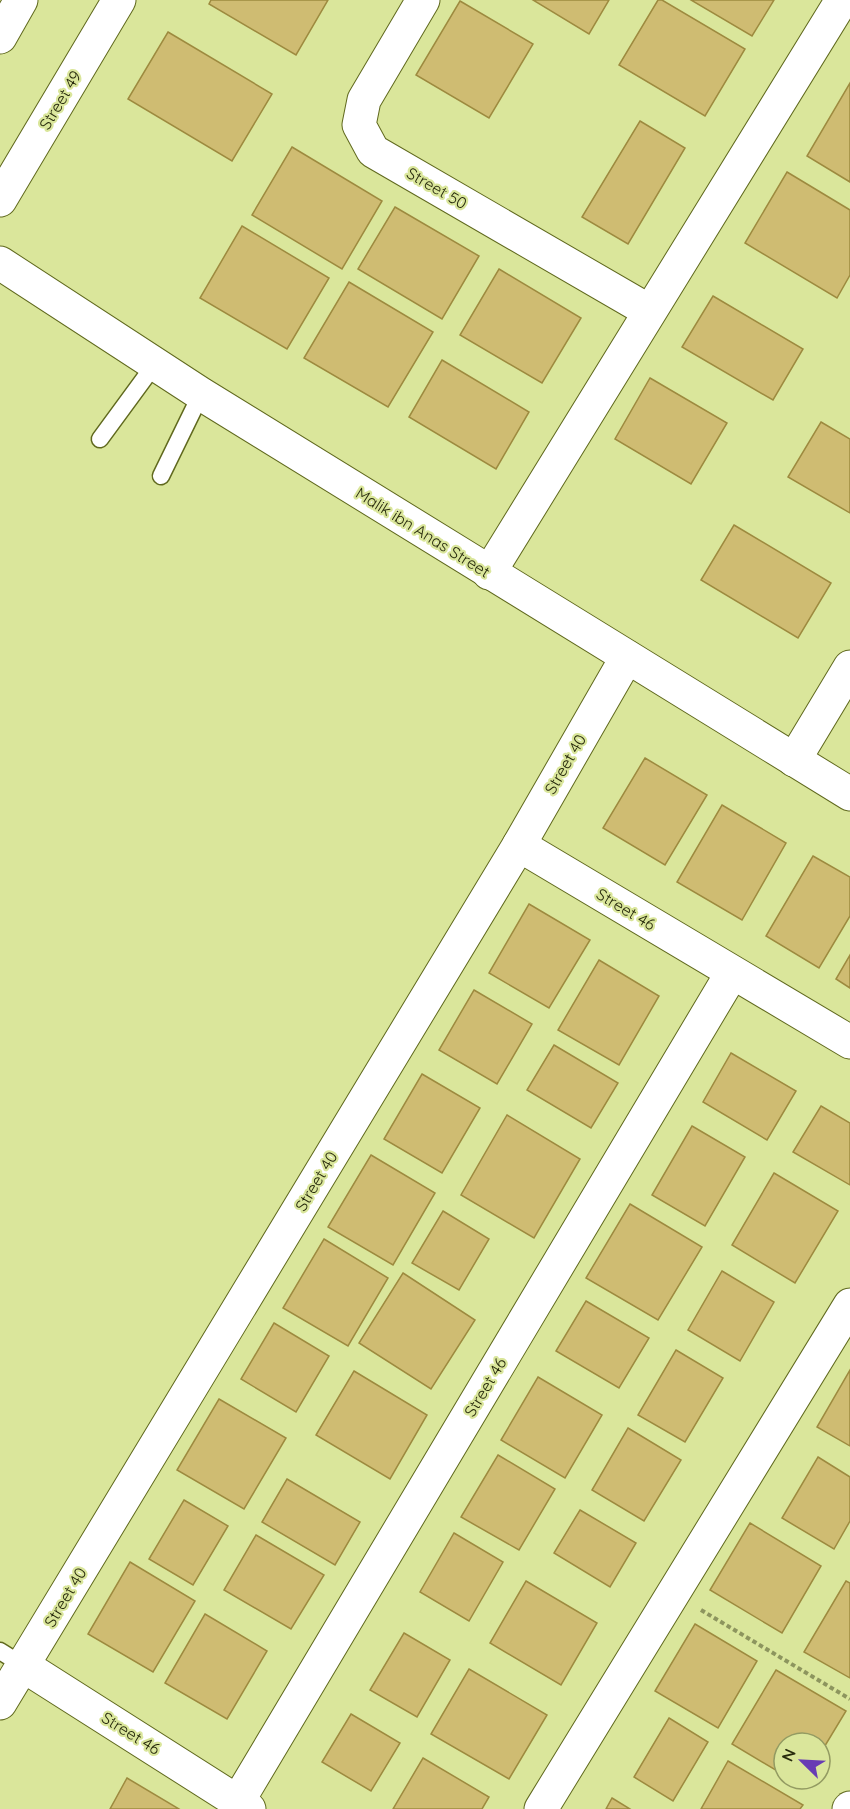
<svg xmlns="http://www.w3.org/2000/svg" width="850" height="1809" viewBox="0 0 850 1809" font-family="Quicksand,sans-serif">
  <rect width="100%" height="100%" fill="#dae69b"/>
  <!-- building -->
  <g fill="#cfbc72" stroke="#9d8a3f" stroke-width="1.5">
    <polygon points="211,0 328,0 296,55 209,4"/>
    <polygon points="533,0 609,0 589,34"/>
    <polygon points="658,0 662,0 745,49 705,116 619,65"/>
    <polygon points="691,0 774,0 752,36"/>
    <polygon points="460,1 533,44 489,118 416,75"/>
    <polygon points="168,32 272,94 232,161 128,99"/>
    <polygon points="850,83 850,182 807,156"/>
    <polygon points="640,121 685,148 628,244 582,217"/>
    <polygon points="292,147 382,201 342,269 252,215"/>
    <polygon points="787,172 850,210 850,275 837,298 745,243"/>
    <polygon points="395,207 479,256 442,319 358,269"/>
    <polygon points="242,226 329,278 287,349 200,298"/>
    <polygon points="499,269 581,318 542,383 460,335"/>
    <polygon points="349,282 433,332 388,407 304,358"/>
    <polygon points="713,296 803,349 773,400 682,347"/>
    <polygon points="442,360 529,412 496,469 409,417"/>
    <polygon points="650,378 727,423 691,484 615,439"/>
    <polygon points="821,422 850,439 850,513 788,477"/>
    <polygon points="734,525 831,583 798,638 701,580"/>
    <polygon points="645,758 707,795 665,865 603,828"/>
    <polygon points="722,805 786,843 742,920 677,882"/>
    <polygon points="813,856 850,877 850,916 819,968 766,936"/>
    <polygon points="529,904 590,940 549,1008 489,973"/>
    <polygon points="850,955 850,988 836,979"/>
    <polygon points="599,960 659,996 619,1065 558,1030"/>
    <polygon points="474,990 532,1024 497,1084 439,1050"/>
    <polygon points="554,1045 618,1083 591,1128 527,1090"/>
    <polygon points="731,1053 796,1091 767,1140 703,1102"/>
    <polygon points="422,1074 480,1108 442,1173 384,1139"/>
    <polygon points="821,1106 850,1123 850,1185 793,1152"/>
    <polygon points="507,1115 580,1159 534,1238 461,1195"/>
    <polygon points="692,1126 745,1157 705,1226 652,1195"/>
    <polygon points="371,1155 435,1193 393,1265 328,1227"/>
    <polygon points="774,1173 838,1211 795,1283 732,1245"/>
    <polygon points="630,1204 702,1247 658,1320 586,1278"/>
    <polygon points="443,1211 489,1239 459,1290 412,1263"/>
    <polygon points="324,1239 388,1278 348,1346 283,1308"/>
    <polygon points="722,1271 774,1302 740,1361 688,1330"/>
    <polygon points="403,1273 475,1320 431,1389 359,1343"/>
    <polygon points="586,1301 649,1338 619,1388 556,1351"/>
    <polygon points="274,1323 329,1356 296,1412 241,1379"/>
    <polygon points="676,1350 723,1378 685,1442 638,1415"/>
    <polygon points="850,1370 850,1446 817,1427"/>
    <polygon points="354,1371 427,1415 390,1479 316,1435"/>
    <polygon points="538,1377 602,1415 565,1478 501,1440"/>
    <polygon points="219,1399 286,1438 244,1509 177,1470"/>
    <polygon points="628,1428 681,1460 644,1521 592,1490"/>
    <polygon points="498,1455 555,1489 519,1550 461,1517"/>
    <polygon points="818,1457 850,1477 850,1521 834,1549 782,1518"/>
    <polygon points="287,1479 360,1522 335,1565 262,1522"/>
    <polygon points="184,1500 228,1526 193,1585 149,1559"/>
    <polygon points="580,1510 636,1543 610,1587 554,1553"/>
    <polygon points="750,1523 821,1566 782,1633 710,1590"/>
    <polygon points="454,1533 503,1562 469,1621 420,1592"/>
    <polygon points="256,1535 324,1575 291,1629 224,1590"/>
    <polygon points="130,1562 195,1601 153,1672 88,1634"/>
    <polygon points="526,1581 597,1623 561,1685 490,1643"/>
    <polygon points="846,1581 850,1583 850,1678 804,1652"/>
    <polygon points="205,1614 267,1651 227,1719 165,1683"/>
    <polygon points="695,1624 757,1661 718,1728 655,1691"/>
    <polygon points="404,1633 450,1660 417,1717 370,1690"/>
    <polygon points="469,1669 547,1715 509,1779 431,1734"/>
    <polygon points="776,1670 846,1711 820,1754 820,1743 784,1743 784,1775 732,1744"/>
    <polygon points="351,1714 400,1743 371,1791 322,1762"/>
    <polygon points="669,1718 708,1742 673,1801 634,1777"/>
    <polygon points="423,1758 489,1797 482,1809 393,1809"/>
    <polygon points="728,1761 803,1805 800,1809 701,1809"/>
    <polygon points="127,1778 179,1809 110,1809"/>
    <polygon points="612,1798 630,1809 606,1809"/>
  </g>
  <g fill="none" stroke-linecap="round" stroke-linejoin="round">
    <defs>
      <g id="lane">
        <polyline points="100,439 155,364"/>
        <polyline points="161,476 201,394"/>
        <polyline points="0,1651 24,1666"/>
      </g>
      <g id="street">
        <polyline points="423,0 364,100 359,125 373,151 649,311"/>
        <polyline points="0,200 119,0"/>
        <polyline points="489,573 842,0"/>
        <polyline points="794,760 850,667"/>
        <polyline points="519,845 850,1042"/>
        <polyline points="24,1666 249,1809"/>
        <polyline points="0,1703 519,845 627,657"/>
        <polyline points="238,1801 732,973"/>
        <polyline points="541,1809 850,1305"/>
        <polyline points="849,1809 850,1808"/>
      </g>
      <g id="secondary">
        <polyline points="0,37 21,0"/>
        <polyline points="0,263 201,394 850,794"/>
      </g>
    </defs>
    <!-- lane casing -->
    <use href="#lane" stroke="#60691e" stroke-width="19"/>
    <!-- street casing -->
    <use href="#street" stroke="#60691e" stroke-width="35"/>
    <!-- secondary casing -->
    <use href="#secondary" stroke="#60691e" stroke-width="35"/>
    <!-- path -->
    <polyline stroke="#8d955e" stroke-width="4" stroke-dasharray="4.5 3" stroke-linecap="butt" points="701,1610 850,1699"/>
    <!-- lane -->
    <use href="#lane" stroke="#fff" stroke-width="16"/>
    <!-- street -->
    <use href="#street" stroke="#fff" stroke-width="33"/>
    <!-- secondary -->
    <use href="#secondary" stroke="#fff" stroke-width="33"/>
  </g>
  <g text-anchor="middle" stroke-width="4.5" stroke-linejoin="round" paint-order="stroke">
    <!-- street labels -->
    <g font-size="16" fill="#282b0d" stroke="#dae69b">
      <text transform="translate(60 100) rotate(-59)" y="6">Street 49</text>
      <text transform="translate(437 188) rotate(30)" y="6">Street 50</text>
      <text transform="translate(423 532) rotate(32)" y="6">Malik ibn Anas Street</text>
      <text transform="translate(565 764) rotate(-60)" y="6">Street 40</text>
      <text transform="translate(626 909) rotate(31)" y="6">Street 46</text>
      <text transform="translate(316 1181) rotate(-59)" y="6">Street 40</text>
      <text transform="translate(485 1387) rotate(-59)" y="6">Street 46</text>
      <text transform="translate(65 1597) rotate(-59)" y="6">Street 40</text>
      <text transform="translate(131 1733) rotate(32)" y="6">Street 46</text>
    </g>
  </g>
  <!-- north arrow -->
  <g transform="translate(802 1761) rotate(294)"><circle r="28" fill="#dae69b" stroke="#939b62" stroke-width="1.5"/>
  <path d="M0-4.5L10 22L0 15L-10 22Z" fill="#683cb4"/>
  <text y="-9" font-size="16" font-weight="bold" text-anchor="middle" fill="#282b0d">N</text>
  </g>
</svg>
